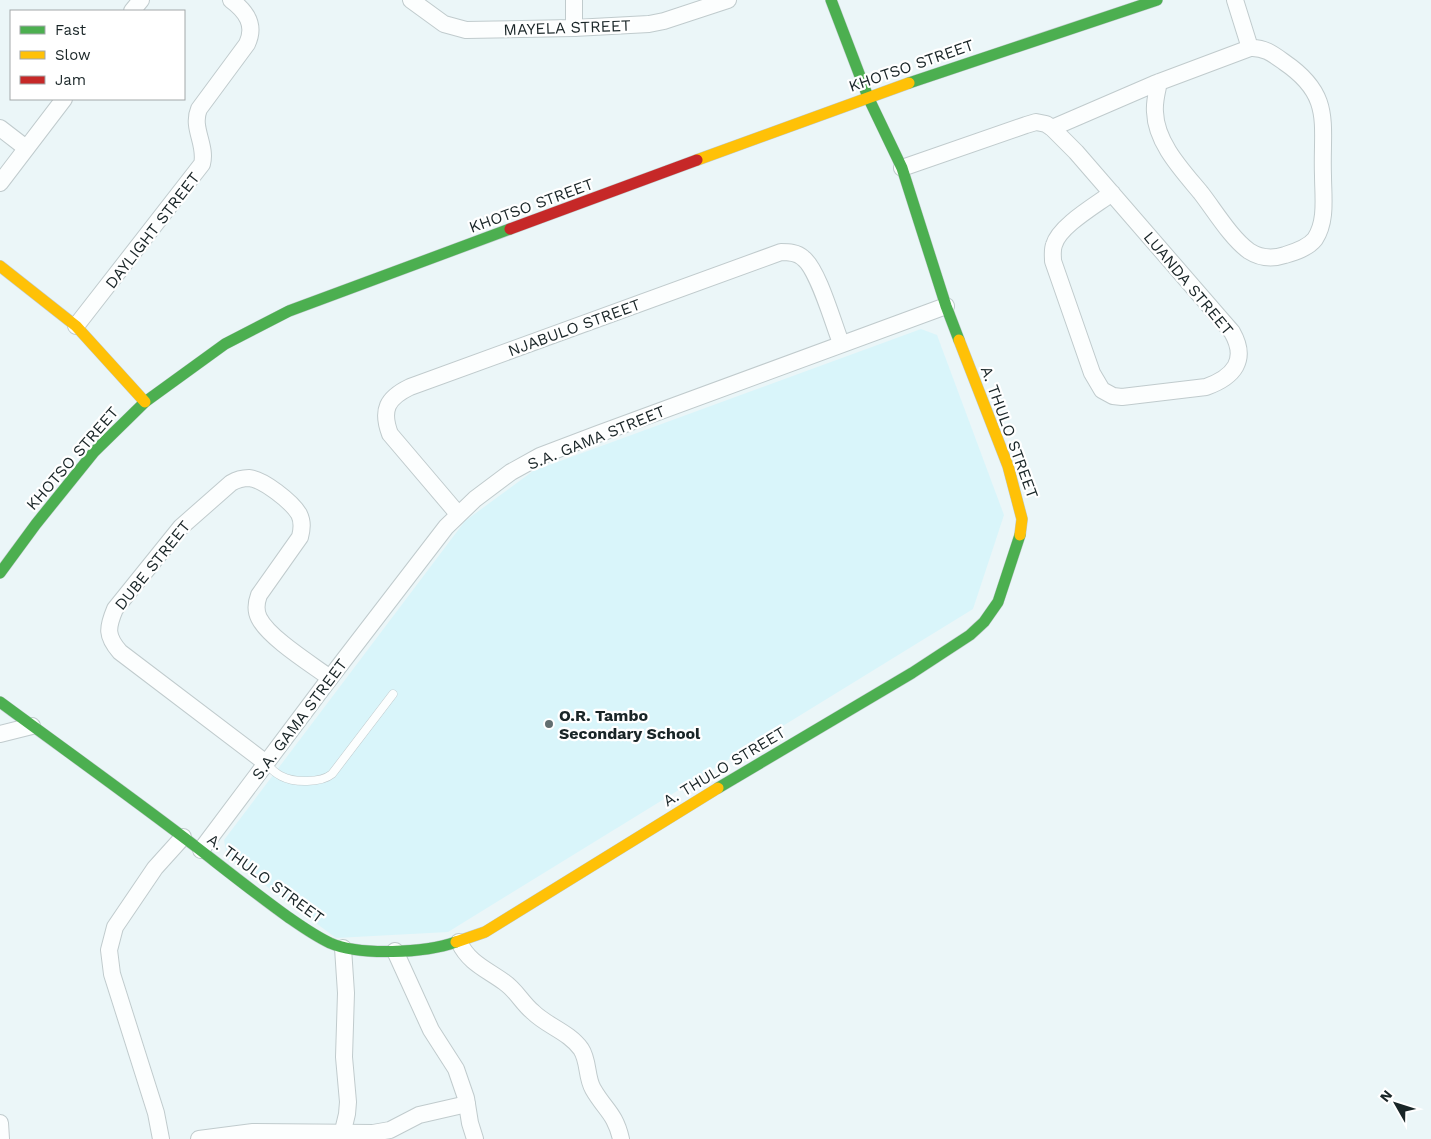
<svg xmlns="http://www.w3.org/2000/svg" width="1431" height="1139" viewBox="0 0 1431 1139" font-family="'Work Sans',sans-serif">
  <rect width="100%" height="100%" fill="#ebf6f8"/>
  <!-- built -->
  <polygon fill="#d9f5fa" points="921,329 937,335 1004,515 973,609 448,932 336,938 227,857 224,840 465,521 533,471"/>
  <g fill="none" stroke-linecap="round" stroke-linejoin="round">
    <defs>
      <path id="lane" d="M266,763C270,768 275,773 281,776C294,783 321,783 332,774L393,694"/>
      <g id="street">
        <polyline points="411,0 444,24 466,30 574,28 649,24 664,21 728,0"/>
        <polyline points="1235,0 1250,48"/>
        <polyline points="132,11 141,0"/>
        <polyline points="574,28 574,0"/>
        <polyline points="0,128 26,148"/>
        <path d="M1052,128L1154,84L1250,48C1264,47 1273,54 1284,62C1334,96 1321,124 1323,176C1323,196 1327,221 1315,239C1308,248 1295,252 1285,255C1273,259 1260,258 1249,251C1231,238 1215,211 1201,193C1182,170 1156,143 1155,112C1154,102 1157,92 1159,82"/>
        <path d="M902,168L1026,125L1036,122L1046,124L1052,128L1076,152L1232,332C1248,360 1234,377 1206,387L1122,397L1113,396L1102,390L1092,373L1053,261C1053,256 1052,250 1054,245C1059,226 1096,205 1112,193"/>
        <polyline points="0,183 64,99"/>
        <path d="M76,326L202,164C207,145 191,128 199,109L247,44C256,25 246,11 231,0"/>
        <path d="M458,514L390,434C381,410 387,398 410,387L781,252C788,252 797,252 803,258C818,269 833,323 841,343"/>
        <polyline points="0,734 32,726"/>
        <path d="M266,763L120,652C106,636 107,628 115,609L181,527L231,483C236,480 242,478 249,478C263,479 292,502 299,514C303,522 302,529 300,537L259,595C256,603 255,610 259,618C269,638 311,664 330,678"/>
        <polyline points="201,850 330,678 446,527 475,499 511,472 540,456 598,434 946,306"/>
        <path d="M459,942C469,963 486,969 504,982C516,990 522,1003 533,1012C547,1026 569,1032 581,1049C589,1061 586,1077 593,1089C605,1110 615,1113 621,1139"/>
        <polyline points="395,951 431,1030 456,1069 466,1098 470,1123 475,1139"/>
        <polyline points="0,1123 1,1139"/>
        <polyline points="161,1139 156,1113 112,974 109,950 115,927 155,868 183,837"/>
        <polyline points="199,1139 253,1132 373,1133 390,1130 419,1115 467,1104"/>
        <polyline points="341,1139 347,1114 348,1102 344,1057 346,993 343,948"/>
      </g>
      <g id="fast">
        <polyline points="831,0 868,97 902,168 946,306 959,340"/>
        <polyline points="909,83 1157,0"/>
        <polyline points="0,573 36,524 94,452 145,402 225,344 289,311 510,229"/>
        <path d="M0,702C65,750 131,797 195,846C226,870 256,894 288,917C301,926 315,936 330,943C360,956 425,953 456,942"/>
        <polyline points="718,788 912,673 970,635 984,622 998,602 1020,535"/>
      </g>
      <g id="slow">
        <polyline points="697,160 909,83"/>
        <polyline points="0,266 76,326 145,402"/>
        <polyline points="959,340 1008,466 1022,519 1020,535"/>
        <polyline points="456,942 485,932 718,788"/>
      </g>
      <polyline id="jam" points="510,229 697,160"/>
    </defs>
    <!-- lane casing -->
    <use href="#lane" stroke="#c0cbcd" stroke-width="9"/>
    <!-- street casing -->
    <use href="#street" stroke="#c0cbcd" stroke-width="18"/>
    <!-- fast casing -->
    <use href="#fast" stroke="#c0cbcd" stroke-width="12"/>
    <!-- slow casing -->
    <use href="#slow" stroke="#c0cbcd" stroke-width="12"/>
    <!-- jam casing -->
    <use href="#jam" stroke="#c0cbcd" stroke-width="12"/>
    <!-- lane -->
    <use href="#lane" stroke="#fcfefe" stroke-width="8"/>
    <!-- street -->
    <use href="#street" stroke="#fcfefe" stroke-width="16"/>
    <!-- fast -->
    <use href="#fast" stroke="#4caf50" stroke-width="11"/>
    <!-- slow -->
    <use href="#slow" stroke="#ffc107" stroke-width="11"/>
    <!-- jam -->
    <use href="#jam" stroke="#c62828" stroke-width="11"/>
  </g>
  <!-- markers -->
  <circle fill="#626e70" stroke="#fff" stroke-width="2" cx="549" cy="724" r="5"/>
  <g text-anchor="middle" stroke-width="4.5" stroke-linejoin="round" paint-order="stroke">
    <!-- street labels -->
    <g font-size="16" fill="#192527" stroke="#fff">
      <text transform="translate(567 27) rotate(-2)" y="6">MAYELA STREET</text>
      <text transform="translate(911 65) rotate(-19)" y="6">KHOTSO STREET</text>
      <text transform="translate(531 205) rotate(-20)" y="6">KHOTSO STREET</text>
      <text transform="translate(152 230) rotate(-52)" y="6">DAYLIGHT STREET</text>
      <text transform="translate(1189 283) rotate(50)" y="6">LUANDA STREET</text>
      <text transform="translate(574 327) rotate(-20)" y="6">NJABULO STREET</text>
      <text transform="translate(1010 432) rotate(70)" y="6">A. THULO STREET</text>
      <text transform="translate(596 437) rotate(-22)" y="6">S.A. GAMA STREET</text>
      <text transform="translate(72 458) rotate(-49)" y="6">KHOTSO STREET</text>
      <text transform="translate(152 565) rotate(-51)" y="6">DUBE STREET</text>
      <text transform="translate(299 719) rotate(-53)" y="6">S.A. GAMA STREET</text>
      <text transform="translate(724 766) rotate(-31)" y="6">A. THULO STREET</text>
      <text transform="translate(266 878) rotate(36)" y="6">A. THULO STREET</text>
    </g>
    <!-- poi labels -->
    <g font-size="16" font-weight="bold" fill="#192527" stroke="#fff" text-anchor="start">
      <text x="559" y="721">O.R. Tambo<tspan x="559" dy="18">Secondary School</tspan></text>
    </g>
  </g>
  <!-- legend -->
  <rect x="10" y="10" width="175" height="90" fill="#ffffff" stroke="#a3a8a9"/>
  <rect x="20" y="26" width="25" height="8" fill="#4caf50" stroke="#a3a8a9"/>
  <text x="55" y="35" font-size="15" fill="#192527">Fast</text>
  <rect x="20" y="51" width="25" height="8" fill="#ffc107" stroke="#a3a8a9"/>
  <text x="55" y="60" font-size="15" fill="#192527">Slow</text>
  <rect x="20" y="76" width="25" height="8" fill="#c62828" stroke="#a3a8a9"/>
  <text x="55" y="85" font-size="15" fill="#192527">Jam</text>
  <!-- north arrow -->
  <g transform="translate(1396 1104) rotate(309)" stroke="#ffffff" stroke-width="4" paint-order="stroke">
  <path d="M0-4L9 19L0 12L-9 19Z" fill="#192527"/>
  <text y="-8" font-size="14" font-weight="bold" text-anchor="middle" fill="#192527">N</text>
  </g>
</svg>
